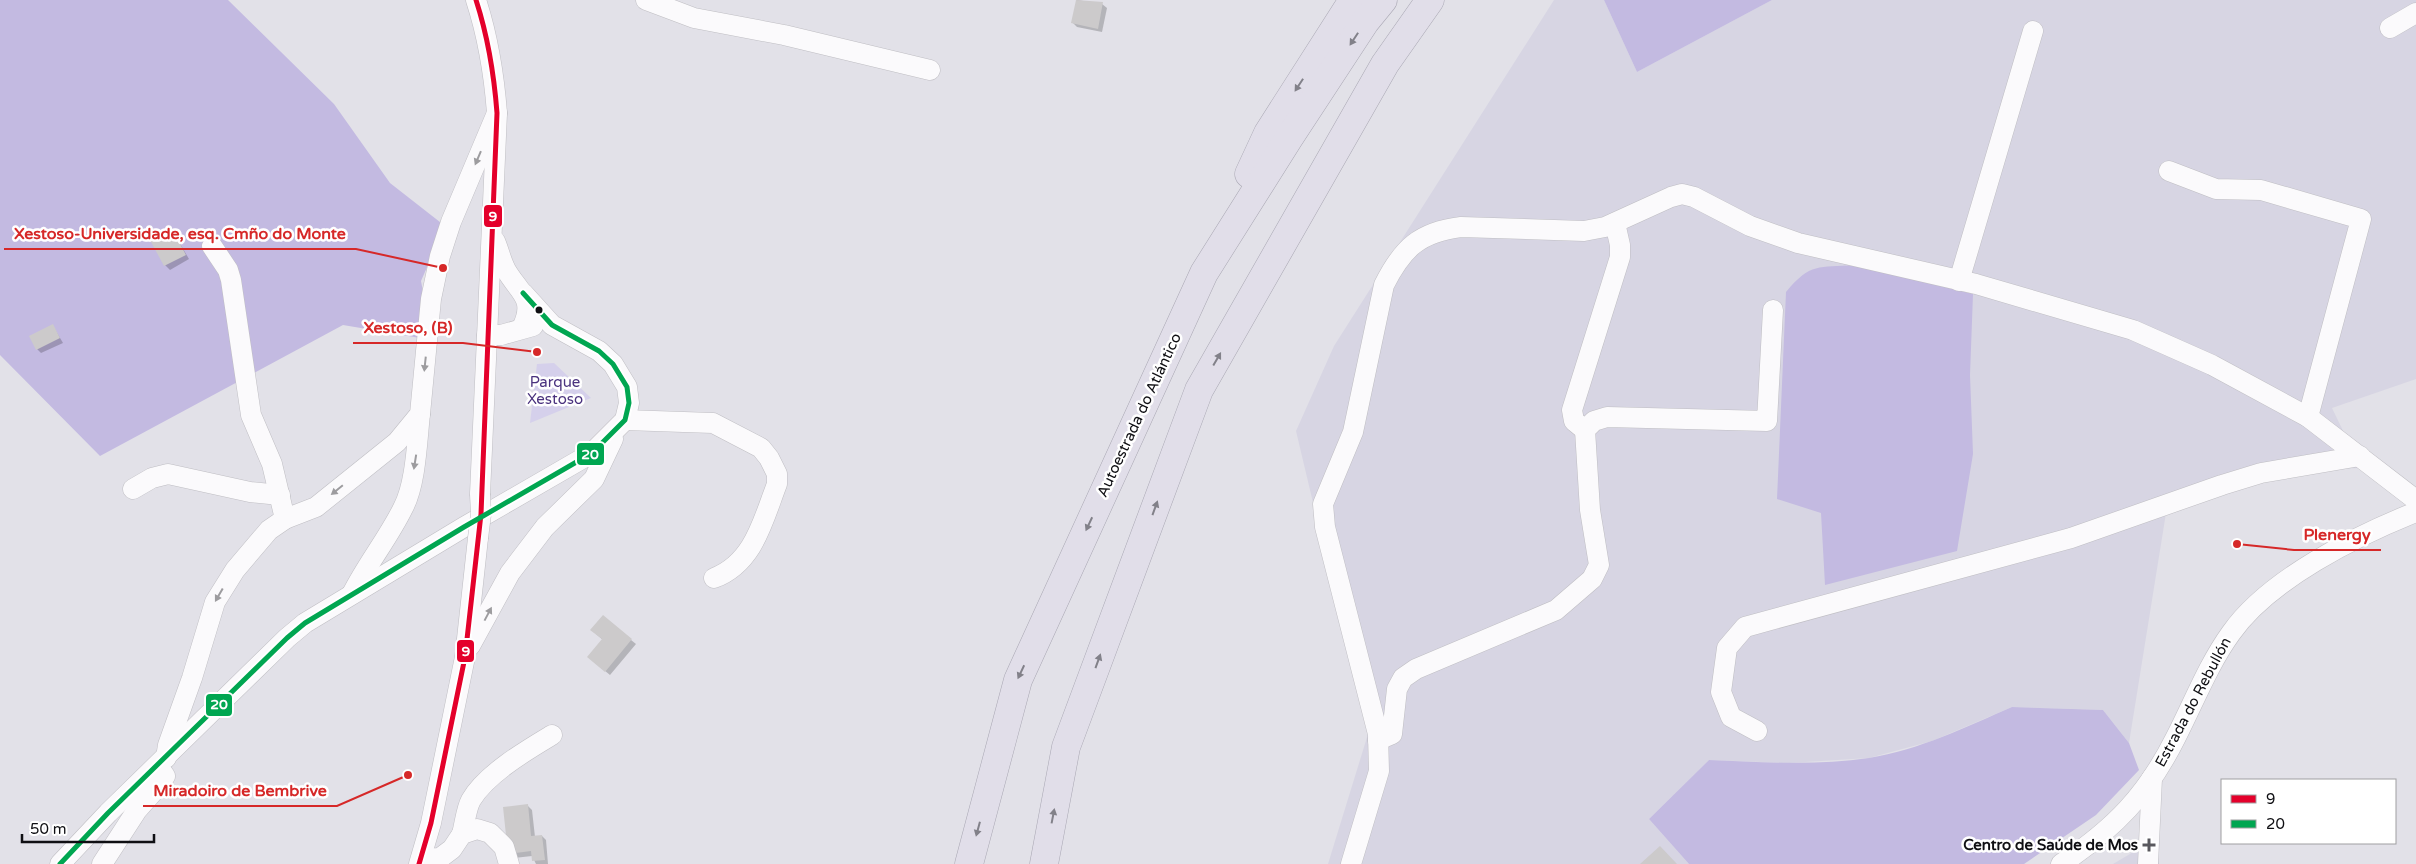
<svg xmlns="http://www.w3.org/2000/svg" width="2416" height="864" viewBox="0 0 2416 864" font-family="'Varela Round',sans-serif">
  <rect width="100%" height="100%" fill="#e2e1e8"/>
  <!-- built -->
  <g fill="#d7d5e3">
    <polygon points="1554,0 1604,0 1637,72 1772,0 2416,0 2416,379 2332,408 2361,468 2326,469 2246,483 2166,513 2129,743 2103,710 2012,707 1932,741 1869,758 1789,763 1709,760 1649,819 1689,864 1328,864 1368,734 1296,431 1334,346"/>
    <polygon points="2158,830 2159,864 2113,864 2130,854"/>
  </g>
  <!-- green -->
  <polygon fill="#d5d0eb" points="554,363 591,398 530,423 537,364"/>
  <!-- forest -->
  <g fill="#c3bae1">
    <polygon points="0,0 228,0 334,104 390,183 445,226 421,281 432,340 343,325 100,456 0,355"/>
    <polygon points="1604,0 1772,0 1637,72"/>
    <path d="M1855,265L1973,294L1970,375L1973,454L1957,551L1825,585L1821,513L1777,499L1786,292C1811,262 1818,268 1855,265Z"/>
    <path d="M2012,707L2103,710L2129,743L2139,770L2096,815L2024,864H1689L1649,819L1709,760C1761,762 1816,766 1869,758C1919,750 1966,727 2012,707Z"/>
  </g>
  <!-- shadow -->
  <g fill="#0003">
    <polygon points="1077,0 1102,4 1107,8 1102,32 1077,27 1072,22"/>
    <polygon points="172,230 189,259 170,270 165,265"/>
    <polygon points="53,326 63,343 41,353 37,349"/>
    <polygon points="596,634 631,640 636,644 610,675 593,661 603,640"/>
    <polygon points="527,805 532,810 535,837 542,836 546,840 548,864 536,864 532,856 514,858"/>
  </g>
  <!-- building -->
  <g fill="#cccacb">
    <polygon points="1076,0 1103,2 1098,29 1071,23"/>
    <polygon points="172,229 186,255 164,266 150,240"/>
    <polygon points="53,324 60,338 36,350 29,336"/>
    <polygon points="603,615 632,639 605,672 587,657 602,639 590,630"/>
    <polygon points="528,804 531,836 542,835 545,860 532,861 531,851 508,854 503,807"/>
    <polygon points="1660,846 1677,864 1640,864"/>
  </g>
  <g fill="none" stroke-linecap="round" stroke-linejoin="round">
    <defs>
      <g id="minor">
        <path d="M476,0C488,37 494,74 497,113L480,494"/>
        <polyline points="646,0 694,18 784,35 930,70"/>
        <polyline points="2390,28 2416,13"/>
        <polyline points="2169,171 2216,189 2261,190 2361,219 2308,417"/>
        <path d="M495,241C499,250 501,261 506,270C520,294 536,298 522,328"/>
        <polyline points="212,246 228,270 231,280 251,415 272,464 285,519"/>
        <polyline points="1959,281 2033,31"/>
        <polyline points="487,335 501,335 533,326"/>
        <path d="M625,420L713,423L761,448L769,458L777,474V484C763,520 754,563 714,578"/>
        <polyline points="1585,430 1574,421 1572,410 1620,257 1620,245 1615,223"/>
        <polyline points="133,489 152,478 168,474 250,492 280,495"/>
        <path d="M352,594C367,564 389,537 403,508C416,484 417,441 420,414"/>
        <polyline points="470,646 510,573 545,527 594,479 613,439"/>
        <polyline points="1757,731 1731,717 1721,692 1727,648 1745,627 2071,538 2222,485 2261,473 2360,456"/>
        <polyline points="1378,740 1392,734 1397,689 1403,678 1416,669 1556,610 1592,579 1599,565 1590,510 1585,430 1594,421 1607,417 1767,421 1773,310"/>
        <polyline points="166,758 168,745 192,678 215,602 235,570 269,530 285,519 316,507 397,442 420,414 431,299 440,256 451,222 497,113"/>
        <path d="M462,834C465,823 466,809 471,800C486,774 527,750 552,735"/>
        <polyline points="421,859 440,858 452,849 462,834 477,829 490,833 504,847 509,864"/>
        <polyline points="60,864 108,813 287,638 305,623 464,527 592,453 625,420 629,403 627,387 613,364 599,351 552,325 523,293"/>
        <polyline points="102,864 137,810 161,783 165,776 158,766"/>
        <polyline points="419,864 431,823 465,657 478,538"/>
        <path d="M1351,864L1379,771L1378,734L1325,527L1323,504L1353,432L1384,285C1402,249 1419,232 1461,227L1584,231L1605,227L1671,197L1682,194L1694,197L1750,226L1798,243L1976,284L2133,330L2212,365L2308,417L2416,500"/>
        <path d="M2061,864C2115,828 2147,795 2176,737C2194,702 2208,665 2231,633C2269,579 2356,536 2416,512"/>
        <polyline points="2148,864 2152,778"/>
      </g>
      <g id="highway">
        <polyline points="1249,174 1268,133 1353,0"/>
        <polyline points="969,864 1018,680 1204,273 1289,138 1365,22 1383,0"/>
        <polyline points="1044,864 1066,747 1199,390 1385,64 1430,0"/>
      </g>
    </defs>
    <!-- minor casing -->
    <use href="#minor" stroke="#bfbec3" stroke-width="21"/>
    <!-- highway casing -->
    <use href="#highway" stroke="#a9a7b3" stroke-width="29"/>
    <!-- minor -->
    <use href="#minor" stroke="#fbfafc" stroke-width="20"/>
    <!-- highway -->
    <use href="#highway" stroke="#e1dee9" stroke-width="28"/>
    <defs>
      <polyline id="minor-bridge" points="478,538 481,514 480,494"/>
    </defs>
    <!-- minor-bridge casing -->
    <use href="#minor-bridge" stroke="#bfbec3" stroke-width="21" stroke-linecap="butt"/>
    <!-- minor-bridge -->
    <use href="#minor-bridge" stroke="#fbfafc" stroke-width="20"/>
    <defs>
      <path id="bus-1" d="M419,864L431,823L465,657L481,514L497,113C494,74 488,37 476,0"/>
      <polyline id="bus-2" points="60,864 108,813 287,638 305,623 464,527 592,453 625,420 629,403 627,387 613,364 599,351 552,325 523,293"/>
    </defs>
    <!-- bus-1 casing -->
    <use href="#bus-1" stroke="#fff" stroke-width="9"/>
    <!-- bus-2 casing -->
    <use href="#bus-2" stroke="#fff" stroke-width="9"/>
    <!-- bus-1 -->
    <use href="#bus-1" stroke="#e4002b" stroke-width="5"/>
    <!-- bus-2 -->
    <use href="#bus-2" stroke="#00a651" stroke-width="5"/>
  </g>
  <!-- one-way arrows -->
  <defs><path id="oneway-solid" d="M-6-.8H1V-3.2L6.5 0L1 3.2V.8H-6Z" transform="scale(1.25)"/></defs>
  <g fill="#828189">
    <use href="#oneway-solid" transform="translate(1354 39) rotate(123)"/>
    <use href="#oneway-solid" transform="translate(1299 85) rotate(123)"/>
    <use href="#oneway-solid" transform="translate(1217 359) rotate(-60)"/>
    <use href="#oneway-solid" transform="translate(1155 508) rotate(-70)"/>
    <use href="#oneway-solid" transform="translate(1089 524) rotate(115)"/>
    <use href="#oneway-solid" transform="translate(1098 661) rotate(-70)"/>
    <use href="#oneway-solid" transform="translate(1021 672) rotate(115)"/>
    <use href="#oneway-solid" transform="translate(1053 816) rotate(-79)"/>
    <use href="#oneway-solid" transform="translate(978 829) rotate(105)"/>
  </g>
  <g fill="#9d9c9f">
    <use href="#oneway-solid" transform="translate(478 158) rotate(113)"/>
    <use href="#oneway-solid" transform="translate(425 364) rotate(96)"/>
    <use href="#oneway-solid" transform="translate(415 462) rotate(99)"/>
    <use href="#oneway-solid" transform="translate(337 490) rotate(141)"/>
    <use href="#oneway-solid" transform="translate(219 595) rotate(120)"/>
    <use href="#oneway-solid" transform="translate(488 614) rotate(-62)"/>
  </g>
  <!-- markers -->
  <circle fill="#0f0f13" stroke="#fff" stroke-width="2" cx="539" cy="310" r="4.5"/>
  <path fill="#59585e" stroke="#fff" stroke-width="2" d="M2146.5 837.5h5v5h5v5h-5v5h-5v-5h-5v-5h5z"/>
  <g text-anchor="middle" stroke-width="5" stroke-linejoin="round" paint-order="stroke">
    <!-- park labels -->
    <g font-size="15" fill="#4a327e" stroke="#fff">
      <text x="555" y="387">Parque<tspan x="555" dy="17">Xestoso</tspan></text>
    </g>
    <!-- street labels -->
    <g font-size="15" fill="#0f0f13" stroke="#fff">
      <text transform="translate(1139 415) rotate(-65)" y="5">Autoestrada do Atlántico</text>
      <text transform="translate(2193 702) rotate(-62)" y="5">Estrada do Rebullón</text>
    </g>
    <!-- poi labels -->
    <g font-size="15" font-weight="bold" fill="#0f0f13" stroke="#fff" text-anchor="end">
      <text x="2138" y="850">Centro de Saúde de Mos</text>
    </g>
  </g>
  <!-- callouts -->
  <path fill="none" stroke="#d62828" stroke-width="2" d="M443 268L356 249H4M537 352L463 343H353M2237 544L2294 550H2381M408 775L337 806H143"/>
  <g fill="#d62828" stroke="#fff" stroke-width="2">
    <circle cx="443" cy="268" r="5"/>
    <circle cx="537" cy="352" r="5"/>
    <circle cx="2237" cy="544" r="5"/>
    <circle cx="408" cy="775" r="5"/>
  </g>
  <g font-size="16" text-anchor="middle" font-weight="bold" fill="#d62828" stroke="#fff" stroke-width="5" stroke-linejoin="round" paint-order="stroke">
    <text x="180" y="239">Xestoso-Universidade, esq. Cmño do Monte</text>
    <text x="408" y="333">Xestoso, (B)</text>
    <text x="2337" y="540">Plenergy</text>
    <text x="240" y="796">Miradoiro de Bembrive</text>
  </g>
  <g stroke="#fff" stroke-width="2">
    <rect x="483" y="204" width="20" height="24" rx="5" fill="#e4002b"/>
    <rect x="576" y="442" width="29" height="24" rx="5" fill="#00a651"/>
    <rect x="456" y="639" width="19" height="24" rx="5" fill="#e4002b"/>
    <rect x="205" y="693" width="28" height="24" rx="5" fill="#00a651"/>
  </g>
  <g font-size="14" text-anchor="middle" font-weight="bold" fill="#fff">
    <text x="493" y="221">9</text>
    <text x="590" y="459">20</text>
    <text x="466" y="656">9</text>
    <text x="219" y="709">20</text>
  </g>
  <!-- legend -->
  <rect x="2221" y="779" width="175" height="65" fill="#ffffff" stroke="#9f9fa1"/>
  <rect x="2231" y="795" width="25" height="8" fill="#e4002b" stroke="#9f9fa1"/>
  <text x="2266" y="804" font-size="15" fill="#0f0f13">9</text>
  <rect x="2231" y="820" width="25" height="8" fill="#00a651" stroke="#9f9fa1"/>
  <text x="2266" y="829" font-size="15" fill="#0f0f13">20</text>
  <!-- scale -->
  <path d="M22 834v8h132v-8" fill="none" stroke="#0f0f13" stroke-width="2.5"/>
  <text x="30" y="834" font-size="15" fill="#0f0f13" stroke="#ffffff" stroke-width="4" paint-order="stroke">50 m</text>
</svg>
